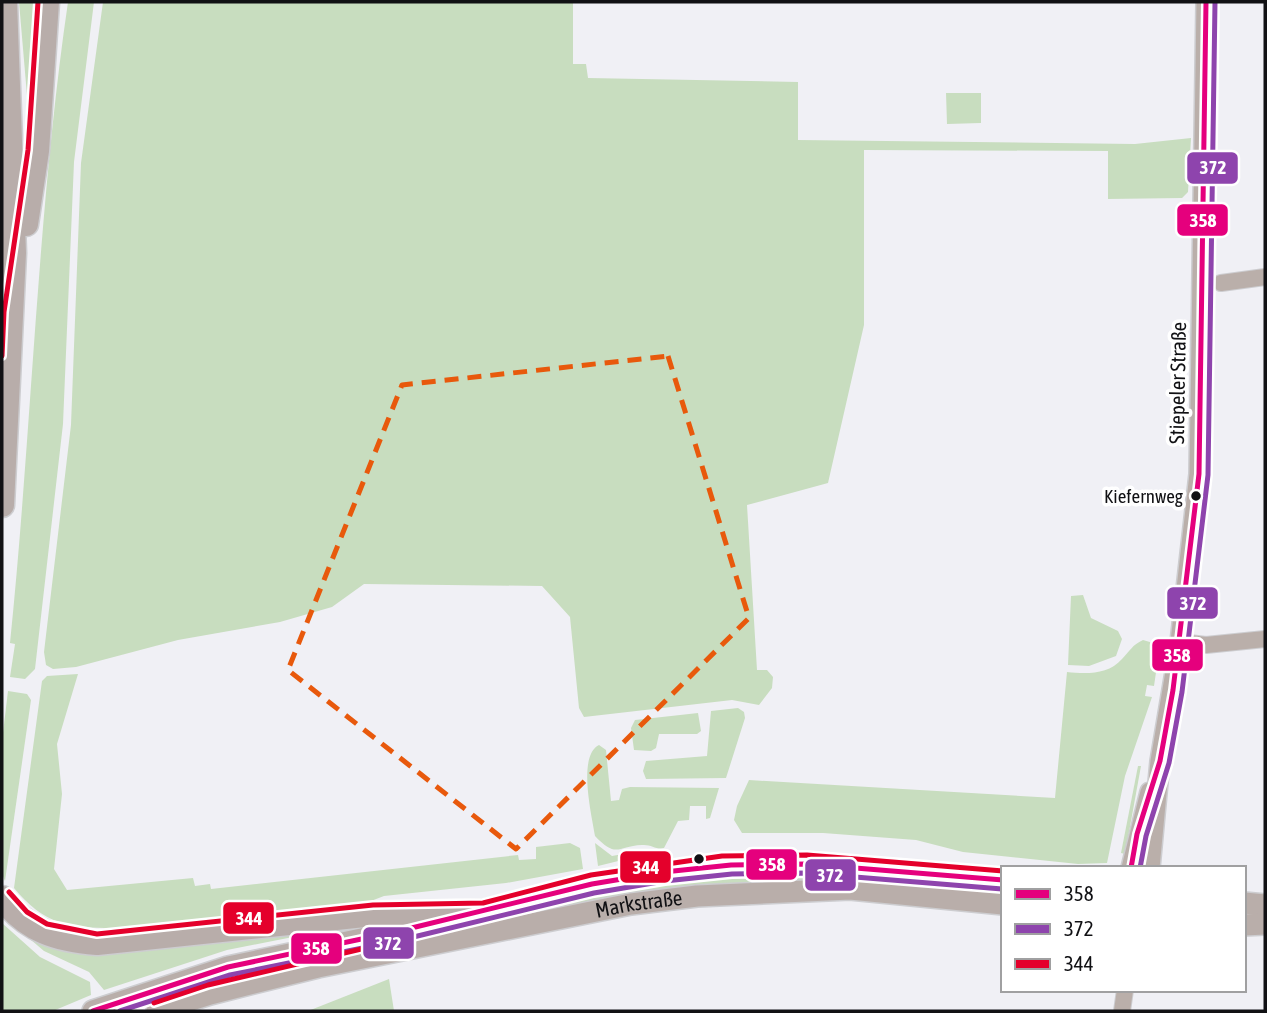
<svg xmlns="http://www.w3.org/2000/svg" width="1267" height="1013" viewBox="0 0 1267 1013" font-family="'Asap Condensed',sans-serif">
  <rect width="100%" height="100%" fill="#f0f0f5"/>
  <!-- green -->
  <g fill="#c8ddbf">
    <polygon points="19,2 42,2 28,107"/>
    <path d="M68,2H94L74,162L63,424L35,669L25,679L10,677L15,644L10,643C32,429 37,214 68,2Z"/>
    <polygon points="103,2 573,2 573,64 586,64 588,78 798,82 798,140 1135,144 1191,138 1188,192 1182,198 1108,199 1108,151 864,150 864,325 828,483 747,505 757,670 767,670 773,677 772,688 759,705 732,700 584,717 579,708 570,617 542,586 364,584 332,607 280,622 178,640 76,667 53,669 46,665 44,652 71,425 81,163"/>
    <polygon points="946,93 981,93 981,123 947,124"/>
    <polygon points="1083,595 1091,618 1118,631 1122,639 1116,656 1089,666 1068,665 1071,596"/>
    <path d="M1143,640L1160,645L1154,686L1147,685L1145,696L1152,697L1125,776L1107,863L1078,864L963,852L916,840L823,833H742L734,820L737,806L749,780L1055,798L1067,672C1086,674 1108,675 1122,659C1130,651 1132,645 1143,640Z"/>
    <path d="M78,674L57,744L62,794L54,869L67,890L193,878L195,886L210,884L211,889L518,855L519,860L536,859V847L570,843L580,848L583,869L506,883L384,896L371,901L113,928C67,928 44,924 14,888L42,681L47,676Z"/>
    <polygon points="8,691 27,694 31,700 5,881 2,874 2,741"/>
    <polygon points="738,708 744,712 745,718 726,778 646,779 643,771 646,761 707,756 711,711"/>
    <polygon points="698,713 701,731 697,734 659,734 656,748 651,751 634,750 631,728 635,720"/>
    <path d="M599,745L606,750L611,801L619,800L622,789L630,787L719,788L710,818L706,819V806H690L689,820L678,821L664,848C656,850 651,844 642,845C617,846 617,859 595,836C592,816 577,756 599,745Z"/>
    <polygon points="1138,766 1141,766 1125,854 1121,853"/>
    <polygon points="595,843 612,856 645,850 655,852 598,866"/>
    <polygon points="801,871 1003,888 1003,893 946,887 800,883 184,992 133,1011 116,1011 181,988 554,900 715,873"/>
    <polygon points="4,917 42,938 373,921 227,950 104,990 89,972 44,951"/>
    <polygon points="2,923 40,957 90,982 91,995 53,1011 2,1011"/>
    <polygon points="389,979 394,1011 308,1011"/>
  </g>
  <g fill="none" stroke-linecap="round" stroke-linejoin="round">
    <defs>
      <g id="minor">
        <polyline points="1221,283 1265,277"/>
        <polyline points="1180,642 1206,645 1265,639"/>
        <polyline points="1122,1011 1125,990"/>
      </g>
      <g id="tertiary">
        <polyline points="1131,868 1150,792"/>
        <polyline points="1150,868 1160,761 1180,642 1199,474 1206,2"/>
      </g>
      <g id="secondary">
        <polyline points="1244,903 1265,905"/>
        <polyline points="1244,925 1265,924"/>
        <polyline points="93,1011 228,967 395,932 592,884 664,872 731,865 806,864 1003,880"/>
        <path id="s1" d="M157,1011L210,994L318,967L631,904L697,896L850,889L1003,904"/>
      </g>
      <g id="trunk">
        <polyline points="26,224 37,151 47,2"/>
        <polyline points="2,505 14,253 5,2"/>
        <path d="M2,898C27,931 57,940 97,943L374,914L484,912"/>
        <polyline points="165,1011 168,1007"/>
      </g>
    </defs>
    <!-- minor casing -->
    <use href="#minor" stroke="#cdcdd0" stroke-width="18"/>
    <!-- tertiary casing -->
    <use href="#tertiary" stroke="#cdcdd0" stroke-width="22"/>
    <!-- secondary casing -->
    <use href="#secondary" stroke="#cdcdd0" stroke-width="24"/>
    <!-- trunk casing -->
    <use href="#trunk" stroke="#cdcdd0" stroke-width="27"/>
    <!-- minor -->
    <use href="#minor" stroke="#baafaa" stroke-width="16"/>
    <!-- tertiary -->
    <use href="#tertiary" stroke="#baafaa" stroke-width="19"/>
    <!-- secondary -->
    <use href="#secondary" stroke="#b9aeaa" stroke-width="21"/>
    <!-- trunk -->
    <use href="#trunk" stroke="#b8adaa" stroke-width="24"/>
    <defs>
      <g id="bus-1">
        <polyline points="1131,868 1137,834 1160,761 1173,690 1199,474 1206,2"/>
        <polyline points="93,1011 228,967 395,932 592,884 664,872 731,865 806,864 1003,880"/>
      </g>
      <g id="bus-2">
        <polyline points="1140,868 1146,836 1169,763 1182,692 1208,475 1215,2"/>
        <polyline points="120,1011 230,975 397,941 594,893 665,881 732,874 806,873 1002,889"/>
      </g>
      <g id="bus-3">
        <polyline points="2,356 4,312 28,150 38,2"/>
        <polyline points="9,892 27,912 47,924 97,934 373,905 483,903 591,875 722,856 807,855 1003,871"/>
        <polyline points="154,1003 208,985 387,943"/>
      </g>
    </defs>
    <!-- bus-1 casing -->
    <use href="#bus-1" stroke="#fff" stroke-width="10"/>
    <!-- bus-2 casing -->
    <use href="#bus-2" stroke="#fff" stroke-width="10"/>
    <!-- bus-3 casing -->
    <use href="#bus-3" stroke="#fff" stroke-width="10"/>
    <!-- bus-1 -->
    <use href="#bus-1" stroke="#e5007d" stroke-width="5"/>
    <!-- bus-2 -->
    <use href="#bus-2" stroke="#8e44ad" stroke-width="5"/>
    <!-- bus-3 -->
    <use href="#bus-3" stroke="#e4002b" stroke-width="5"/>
  </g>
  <!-- marked area -->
  <path fill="none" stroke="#e8590c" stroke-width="5" stroke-dasharray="14 9" stroke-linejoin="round" d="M668,356L749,618L516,849L288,670L402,385Z"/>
  <!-- markers -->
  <g fill="#111114" stroke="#fff" stroke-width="2.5">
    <circle cx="1196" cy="496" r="6"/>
    <circle cx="699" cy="859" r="6"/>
  </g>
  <g text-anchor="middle" stroke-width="7" stroke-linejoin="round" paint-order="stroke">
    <!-- bus labels -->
    <g font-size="19" fill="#111114" stroke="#fff" text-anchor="end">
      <text x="1183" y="503">Kiefernweg</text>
    </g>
    <!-- street labels -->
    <g font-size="21" fill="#111114" stroke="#fff">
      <text transform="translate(1178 383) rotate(-89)" y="7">Stiepeler Straße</text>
      <text dy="7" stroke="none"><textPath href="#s1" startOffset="494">Markstraße</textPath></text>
    </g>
  </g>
  <g stroke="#fff" stroke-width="2.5">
    <rect x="1186" y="151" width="53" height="34" rx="7" fill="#8e44ad"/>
    <rect x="1176" y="203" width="53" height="34" rx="7" fill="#e5007d"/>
    <rect x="1166" y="586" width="53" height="34" rx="7" fill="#8e44ad"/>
    <rect x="1151" y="638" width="53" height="34" rx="7" fill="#e5007d"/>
    <rect x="745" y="848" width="53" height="33" rx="7" fill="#e5007d"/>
    <rect x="619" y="850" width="53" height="34" rx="7" fill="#e4002b"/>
    <rect x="804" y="858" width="53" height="34" rx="7" fill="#8e44ad"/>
    <rect x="222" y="901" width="53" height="34" rx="7" fill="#e4002b"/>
    <rect x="362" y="926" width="53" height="34" rx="7" fill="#8e44ad"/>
    <rect x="290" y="932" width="53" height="33" rx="7" fill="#e5007d"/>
  </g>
  <g font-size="19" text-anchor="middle" font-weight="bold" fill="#fff">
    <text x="1213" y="174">372</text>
    <text x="1203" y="227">358</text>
    <text x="1193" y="610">372</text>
    <text x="1177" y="662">358</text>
    <text x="772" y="871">358</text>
    <text x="646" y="874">344</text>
    <text x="830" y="882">372</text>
    <text x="249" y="925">344</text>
    <text x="388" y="950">372</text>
    <text x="316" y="955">358</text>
  </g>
  <!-- border -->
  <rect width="1267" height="1013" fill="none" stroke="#111114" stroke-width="7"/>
  <!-- legend -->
  <rect x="1001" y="866" width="245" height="126" fill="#ffffff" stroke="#a0a0a1" stroke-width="2"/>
  <rect x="1015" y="889" width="35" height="10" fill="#e5007d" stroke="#a0a0a1" stroke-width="2"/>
  <text x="1064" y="901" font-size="21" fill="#111114">358</text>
  <rect x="1015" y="924" width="35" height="10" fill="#8e44ad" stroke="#a0a0a1" stroke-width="2"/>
  <text x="1064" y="936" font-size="21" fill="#111114">372</text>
  <rect x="1015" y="959" width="35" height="10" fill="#e4002b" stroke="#a0a0a1" stroke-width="2"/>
  <text x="1064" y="971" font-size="21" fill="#111114">344</text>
</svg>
